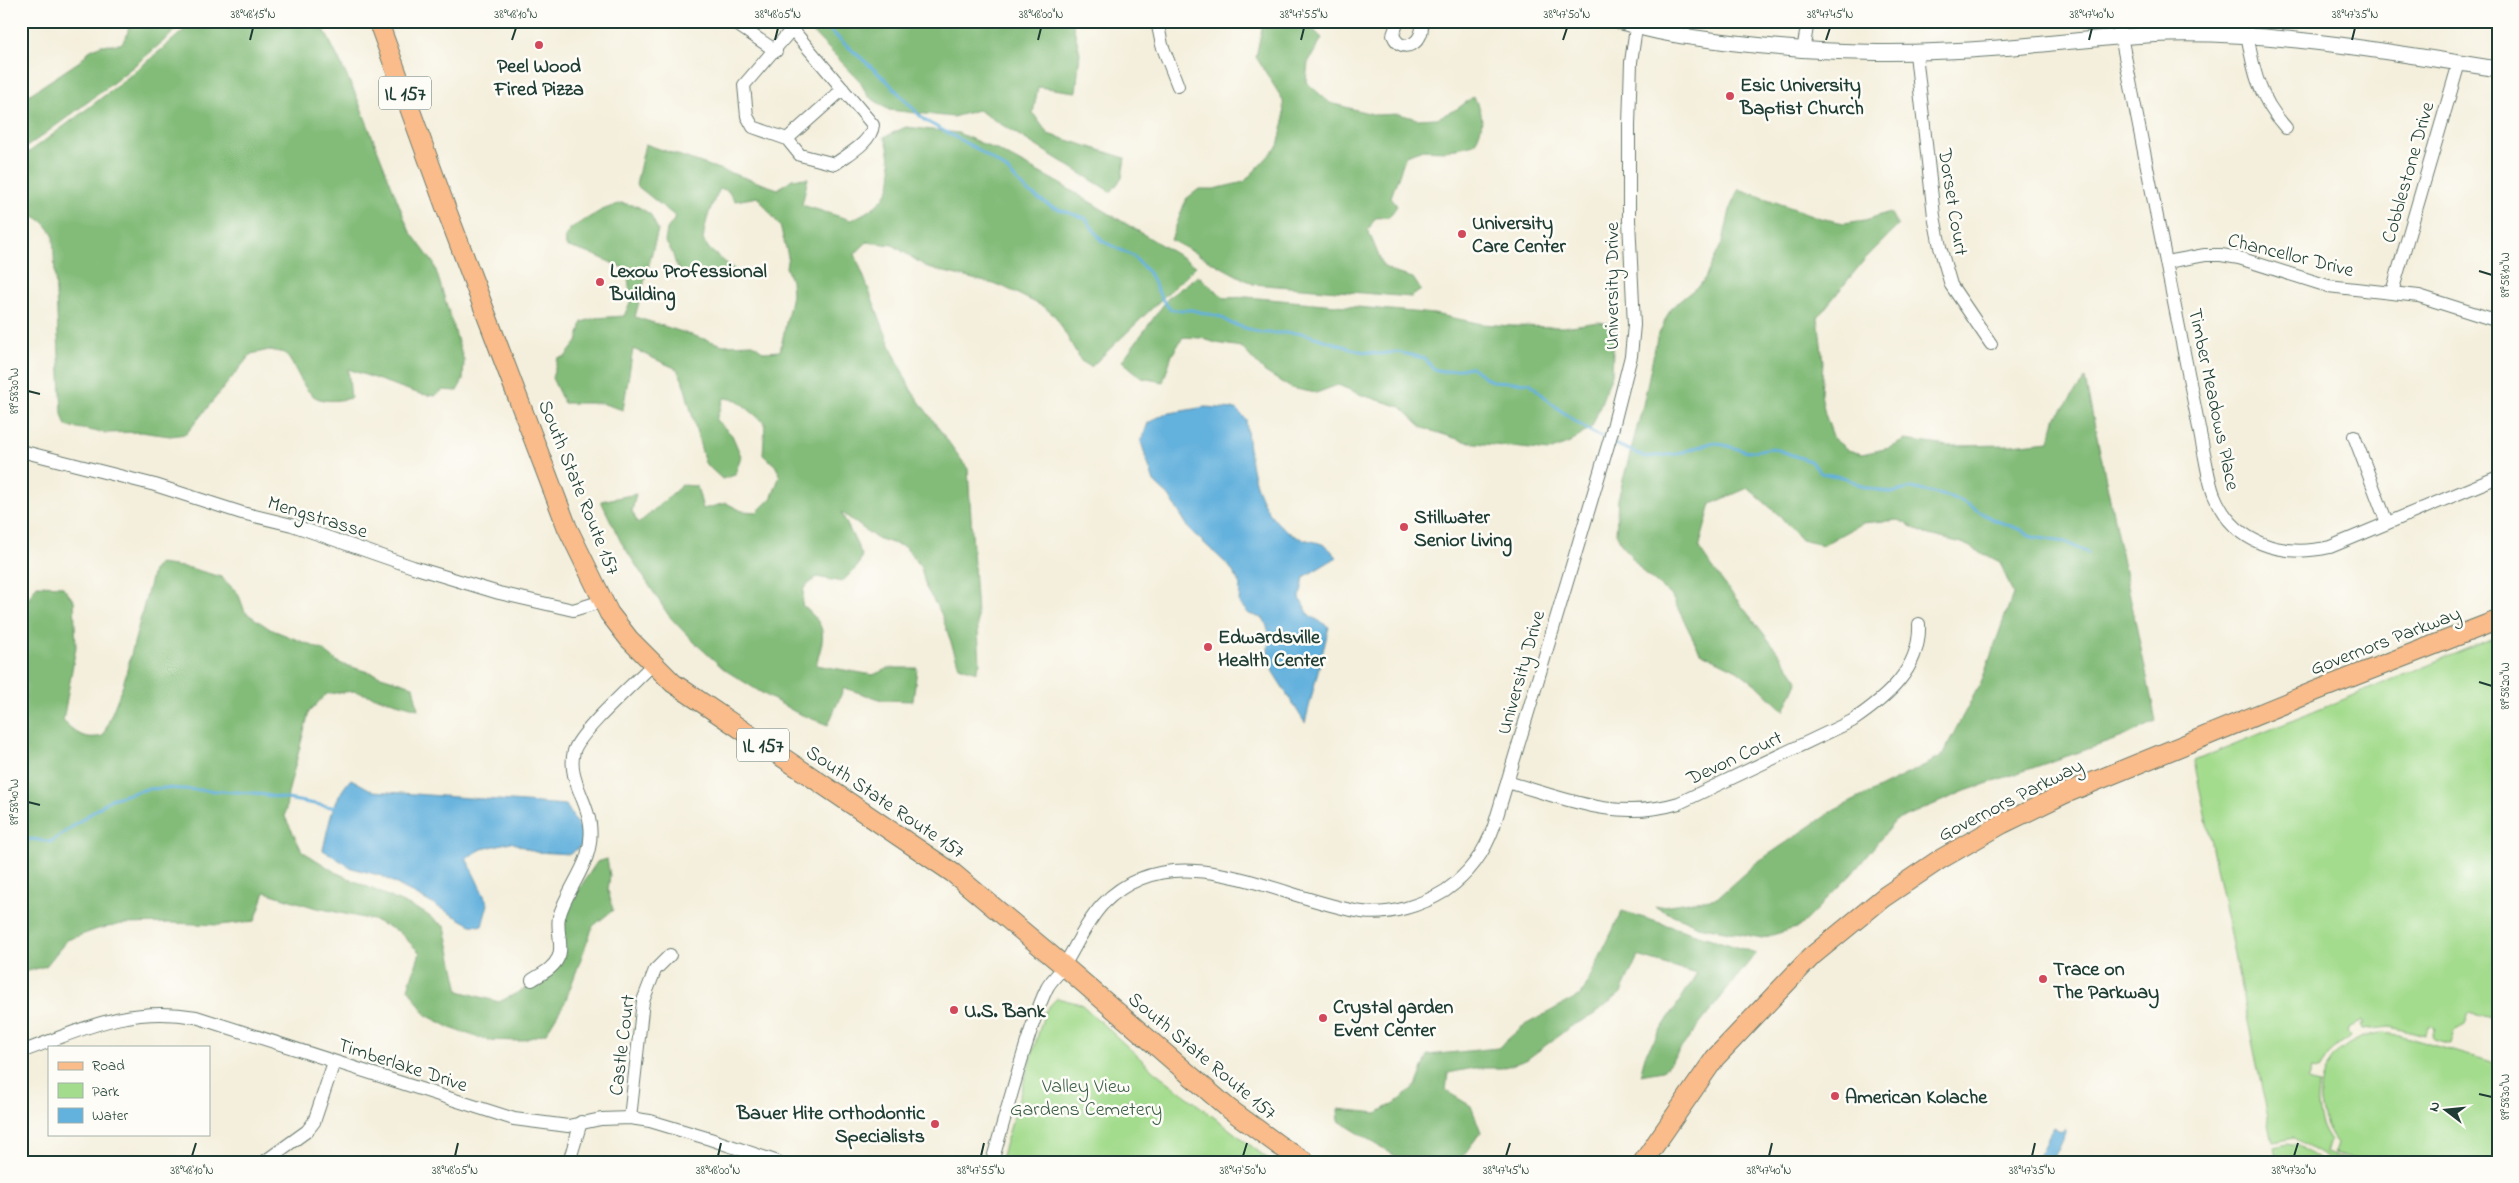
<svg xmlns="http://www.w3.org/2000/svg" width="2519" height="1183" viewBox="0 0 2519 1183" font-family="'Indie Flower',sans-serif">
  <rect width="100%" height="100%" fill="#fdfcf7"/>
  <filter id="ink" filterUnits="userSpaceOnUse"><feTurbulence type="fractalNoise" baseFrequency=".02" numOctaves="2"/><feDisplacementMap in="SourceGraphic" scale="10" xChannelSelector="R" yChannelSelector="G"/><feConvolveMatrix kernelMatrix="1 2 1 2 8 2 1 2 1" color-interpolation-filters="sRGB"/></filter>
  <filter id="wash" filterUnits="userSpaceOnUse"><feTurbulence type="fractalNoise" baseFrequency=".0096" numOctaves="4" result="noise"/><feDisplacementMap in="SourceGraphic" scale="20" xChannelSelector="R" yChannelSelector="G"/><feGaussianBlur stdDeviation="1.12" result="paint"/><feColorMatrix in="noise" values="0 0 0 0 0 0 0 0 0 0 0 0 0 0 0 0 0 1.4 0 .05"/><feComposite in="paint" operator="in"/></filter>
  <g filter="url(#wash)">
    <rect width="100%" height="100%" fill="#f4efdc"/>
    <!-- green -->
    <g fill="#a4dc8e" stroke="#628c61">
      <path d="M2498,636V1021L2469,1013L2465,1025L2454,1031L2450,1044L2434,1039L2432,1037L2435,1028L2430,1025L2425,1036L2390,1027L2362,1030L2360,1025H2364L2362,1021L2349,1027L2347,1031L2350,1036L2334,1049L2319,1070L2311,1069L2307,1081L2319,1084C2314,1104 2318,1124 2330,1140L2326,1153L2356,1162H2334L2293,1138L2273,1142L2194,761Z"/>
      <polygon points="1057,998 1081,1004 1154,1071 1272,1162 1000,1162 1045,1011"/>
      <path d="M2381,1033L2399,1035L2498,1064V1162H2365L2334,1153L2337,1144C2302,1098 2322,1041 2381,1033Z"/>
      <polygon points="2286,1144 2299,1146 2322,1162 2277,1162 2274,1147"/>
    </g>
    <!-- forest -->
    <g fill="#83bc79" stroke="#517c56">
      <path d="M130,21H186C134,69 78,110 21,151V100L80,61L89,51L101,45L121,44L127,35Z"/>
      <path d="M194,21H320L356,95L409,230L434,264L464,361L463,380L457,391L443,390L435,396L420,394L348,369L351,398C302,409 308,384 285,353L269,350L251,354L186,434L170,436L141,432L105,433L66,426L62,414L53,235C47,224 36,212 21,215V158C81,114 139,71 194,21Z"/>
      <polygon points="802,21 1072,21 1080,53 1076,92 1038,87 1033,113 1048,134 1125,158 1122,178 1111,192 978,110 953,117 889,110 868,96 859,80"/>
      <path d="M1283,24L1312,28L1322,38L1308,63L1306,82L1330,103L1376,115L1399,114L1417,119L1437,118L1457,109L1473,97C1485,113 1484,127 1474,144L1446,151L1420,150L1406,155L1391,197L1397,206L1389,217L1375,218L1368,230L1383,266L1395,273L1413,278L1421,290L1411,297L1253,284L1171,240L1186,199L1199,189H1214L1244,182L1278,146L1284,121L1283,100L1256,57L1262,28Z"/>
      <path d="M906,127L958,133L999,151L1057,182L1196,266L1091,367L1081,361L1056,317L1044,307L1002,286L928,268L893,245L867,242L855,254L890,345L911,390L968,469L980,663L976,672L959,666L941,613L926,588L921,567L905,547L876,538L841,512L862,555L858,566L842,582L817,577L804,588L802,605C828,627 825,634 816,665L873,675L889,668H917L913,701L882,700L844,688L828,725L797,713L762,693L725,670L693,641L669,616L621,542L601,501L636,494L632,511L638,524L682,485L697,486L703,509L726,503L742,511L757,512L772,497L780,475L775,465L763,455L765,423L737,400L724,398L716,420L732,435L741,456L735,475L722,479L705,463L683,381L677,369L633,349L623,410L601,403H564L552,378L558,358L565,357L577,342L582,322L595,318L624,316L631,300L627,270L597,256L566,246L565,237L571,228L602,210L621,203L637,206L650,214L658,230L635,317L723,345L753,344L764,352L780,351L792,295L791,281L786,267L788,256L780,226L758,197L735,201L727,190L720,189C711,204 705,222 703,240L710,250L739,273L733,277L704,273L700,280C665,269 682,261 665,242L667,229L676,217L636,185L645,144L778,189L792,179L808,178L802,205L851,220C879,207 897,193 890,160C889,152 888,143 884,137Z"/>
      <path d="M1739,189L1820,218L1844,223L1865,220L1890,212L1898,226L1865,259L1818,317L1823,362L1821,394L1825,414L1834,439L1848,450L1862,454L1889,448L1905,440L1948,446L2012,445L2049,441L2055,419L2085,379L2156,721L2123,737L1965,791L1895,821L1851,875L1799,927L1762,938L1698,926L1655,907L1717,898L1756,863L1833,811L1941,757L1982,680L2013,594L2000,562L1962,543L1925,534L1899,520L1862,523L1823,545L1801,540L1780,516L1748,488L1711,504L1699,548C1729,594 1767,634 1798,680L1784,711L1759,687L1737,670L1700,652L1671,595L1644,573L1621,543L1616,533L1618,499L1643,405L1657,338L1671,308L1703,282L1723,241L1731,206Z"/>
      <polygon points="1198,276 1225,298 1247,297 1434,314 1482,324 1512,326 1563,327 1599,322 1614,325 1612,374 1592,427 1570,443 1549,451 1467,442 1423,428 1401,407 1362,395 1338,385 1316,393 1291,388 1265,372 1241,347 1216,343 1201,338 1183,337 1172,355 1163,382 1142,378 1122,361 1169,297"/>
      <path d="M159,564L190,568L221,577L238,593L245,612L270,629L323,650L339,663L413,686L418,709L354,691L326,694L309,712L288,793L285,817L302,851L337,873L423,912L445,927L459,991L499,1002L545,979L565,928V910L597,862L607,859L610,876L608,890L613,910L593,926L565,1002L546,1033L520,1041L486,1040L453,1029L426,1015L408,988L420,953L398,931L373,920L313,907L265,892L255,921L219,925L172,923L122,924L98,929L67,940L46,966L21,973V617L24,606L37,585L62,586L74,601L76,647L63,721C78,734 83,740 103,736L123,685L153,571Z"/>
      <polygon points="1622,911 1756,953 1663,1071 1640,1075 1646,1053 1697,974 1638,956 1621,993 1593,1015 1570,1027 1526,1060 1502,1068 1474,1068 1448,1073 1446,1091 1471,1106 1481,1132 1459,1161 1405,1162 1339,1121 1338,1109 1377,1113 1400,1100 1417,1084 1428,1055 1498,1048 1523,1026 1582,994"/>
    </g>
    <!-- water -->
    <g fill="#63b1dd" stroke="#417788">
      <path d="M1205,407L1236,409L1246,419C1250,461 1252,510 1293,535C1302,541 1316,540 1326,546C1330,549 1333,553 1337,557L1304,577L1300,598L1309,615L1329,627L1305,723L1273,672L1268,652L1269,632L1264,619L1249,614L1239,603L1240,583L1229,566L1190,530L1169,496L1154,482L1141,442L1148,423L1164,414Z"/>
      <path d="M351,779L373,791L566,805L583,834L582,845L570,854L535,852L511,842L482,849L466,858L488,904L482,926L471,925L382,876L352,868L323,850C329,824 332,800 351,779Z"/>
      <polygon points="2054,1127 2063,1132 2065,1129 2067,1130 2052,1162 2038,1156"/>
    </g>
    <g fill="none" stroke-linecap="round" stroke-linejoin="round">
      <!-- stream -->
      <g stroke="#63b1dd" stroke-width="3">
        <path d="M819,21L886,80L924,120L977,149L1006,169L1027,191L1052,207L1085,218L1102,241L1133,256L1149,273L1162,299L1171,310H1192L1221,317L1230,323L1261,333H1302L1359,351L1379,354L1397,352L1424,358L1434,369L1443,372L1471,367L1491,381L1530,383C1553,406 1578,426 1607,440"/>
        <polyline points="1612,443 1646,457 1677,454 1714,442 1748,452 1772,448 1810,461 1821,473 1846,478 1864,487 1891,493 1912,488 1958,499 1992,519 2024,531 2032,537 2065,542 2088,553"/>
        <polyline points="21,844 31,839 51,842 111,799 147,789 165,788 254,793 337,808"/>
      </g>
    </g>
  </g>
  <g filter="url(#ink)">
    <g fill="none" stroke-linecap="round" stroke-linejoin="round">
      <defs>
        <g id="minor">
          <polyline points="732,21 776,51"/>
          <path d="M786,21L792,29L873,125C871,143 848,154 835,164L800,155L787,139L843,89"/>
          <polyline points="1157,21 1162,45 1178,86"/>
          <path d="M1398,21L1393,35C1402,57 1427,41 1421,21"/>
          <path d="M2118,21L2204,453C2207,467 2209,482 2214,495C2234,544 2282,558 2330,547L2498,477"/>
          <path d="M2245,21C2252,64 2256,95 2286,128"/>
          <polyline points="1803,51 1808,21"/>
          <polyline points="1916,54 1934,216 1940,247 1951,285 1991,344"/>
          <polyline points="787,139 753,127 747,116 744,85 792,29"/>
          <polyline points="2167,262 2205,255 2221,255 2239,258 2328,286 2419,296 2498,321"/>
          <polyline points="2392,292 2459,63"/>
          <polyline points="2354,436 2387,523"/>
          <polyline points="21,451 155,485 242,513 292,525 413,567 499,593 573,610 603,601"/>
          <path d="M1507,782C1567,799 1616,822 1679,803L1852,721C1886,698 1921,669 1919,624"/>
          <path d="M532,980C541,974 553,969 558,958C564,947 556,930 559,917C568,884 595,863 590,824C587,799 567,778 574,751C580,731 637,681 654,663"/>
          <path d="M21,1052C84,1029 128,1005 196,1017L514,1119L568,1126L601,1119L630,1118L650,1121L710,1139L778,1162"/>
          <polyline points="630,1118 643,1001 655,970 670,955"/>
          <polyline points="264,1162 307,1131 314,1122 334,1062"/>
          <polyline points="569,1162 581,1122"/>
          <path d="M992,1162C1003,1123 1014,1084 1026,1045C1032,1027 1038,1006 1047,988C1051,980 1060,973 1065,964C1077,944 1087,921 1103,904C1175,830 1280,900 1362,912C1389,916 1422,905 1445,891C1468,875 1485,852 1494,826L1611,435L1631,356L1634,325L1629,220V125L1631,62L1637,21"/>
        </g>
        <path id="tertiary" d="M1619,21C1657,34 1696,38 1736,43C1828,54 1906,55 1998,48C2056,44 2113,35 2171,34C2281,32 2389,52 2498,69"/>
        <g id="primary">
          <polyline points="378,21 448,214 567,527 609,613 629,639 673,683 953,873 1064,966 1228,1108 1280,1146 1306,1162"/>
          <polyline points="1643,1162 1715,1058 1812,956 1884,897 1939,860 2002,824 2064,794 2318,690 2498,620"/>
        </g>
      </defs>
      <!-- minor casing -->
      <use href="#minor" stroke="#6a7b6f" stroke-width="14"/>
      <!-- tertiary casing -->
      <use href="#tertiary" stroke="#6a7b6f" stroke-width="17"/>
      <!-- primary casing -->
      <use href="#primary" stroke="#6a7b6f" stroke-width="21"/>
      <!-- minor -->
      <use href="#minor" stroke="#fff" stroke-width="12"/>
      <!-- tertiary -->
      <use href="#tertiary" stroke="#fff" stroke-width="15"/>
      <!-- primary -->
      <use href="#primary" stroke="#f9bc8a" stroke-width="19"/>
    </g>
  </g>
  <!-- ticks -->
  <path fill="none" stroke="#1f3d34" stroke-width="2" d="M250,40L253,28M512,40L516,28M775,40L778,28M1038,40L1041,28M1301,40L1304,28M1563,40L1567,28M1826,40L1830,28M2089,40L2092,28M2352,40L2355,28M2479,271L2492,275M28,391L40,394M2479,682L2492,686M28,802L40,805M2479,1094L2492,1097M192,1156L196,1143M455,1156L458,1143M718,1156L721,1143M981,1156L984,1143M1243,1156L1247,1143M1506,1156L1510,1143M1769,1156L1772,1143M2032,1156L2035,1143M2294,1156L2298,1143"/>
  <!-- markers -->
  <g fill="#d1495b" stroke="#fdfcf7" stroke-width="2">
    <circle cx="539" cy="45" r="5"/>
    <circle cx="1730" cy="96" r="5"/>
    <circle cx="1462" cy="234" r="5"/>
    <circle cx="600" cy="282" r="5"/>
    <circle cx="1404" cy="527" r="5"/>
    <circle cx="1208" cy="647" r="5"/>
    <circle cx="2043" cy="979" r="5"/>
    <circle cx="954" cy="1010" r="5"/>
    <circle cx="1323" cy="1018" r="5"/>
    <circle cx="1835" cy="1096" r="5"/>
    <circle cx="935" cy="1124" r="5"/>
  </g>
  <g text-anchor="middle" stroke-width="5" stroke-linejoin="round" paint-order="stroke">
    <!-- shield labels -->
    <g fill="#fdfcf7" stroke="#62766e" stroke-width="1">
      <rect x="379" y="76.5" width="52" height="33" rx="4"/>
      <rect x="737" y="728.5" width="52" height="33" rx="4"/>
    </g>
    <g font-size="19" font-weight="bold" fill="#1f3d34">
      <text x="405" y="100">IL 157</text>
      <text x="763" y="752">IL 157</text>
    </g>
    <!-- poi labels -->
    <g font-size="20" font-weight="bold" fill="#1f3d34" stroke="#fdfcf7" text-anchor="start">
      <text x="539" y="72" text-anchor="middle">Peel Wood<tspan x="539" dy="23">Fired Pizza</tspan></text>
      <text x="1740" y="91">Esic University<tspan x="1740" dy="23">Baptist Church</tspan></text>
      <text x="1472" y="229">University<tspan x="1472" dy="23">Care Center</tspan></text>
      <text x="610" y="277">Lexow Professional<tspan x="610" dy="23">Building</tspan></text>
      <text x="1414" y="523">Stillwater<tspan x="1414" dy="23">Senior Living</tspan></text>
      <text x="1218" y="643">Edwardsville<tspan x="1218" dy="23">Health Center</tspan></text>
      <text x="2053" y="975">Trace on<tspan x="2053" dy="23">The Parkway</tspan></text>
      <text x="1333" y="1013">Crystal garden<tspan x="1333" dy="23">Event Center</tspan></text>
      <text x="964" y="1017">U.S. Bank</text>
      <text x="1845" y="1103">American Kolache</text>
      <text x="925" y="1119" text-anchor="end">Bauer Hite Orthodontic<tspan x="925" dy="23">Specialists</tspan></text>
    </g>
    <!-- street labels -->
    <g font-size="20" fill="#1f3d34" stroke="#fdfcf7">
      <text transform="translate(2407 172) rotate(-74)" y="7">Cobblestone Drive</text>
      <text transform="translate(1954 202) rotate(81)" y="7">Dorset Court</text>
      <text transform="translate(2291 254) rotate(14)" y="7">Chancellor Drive</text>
      <text transform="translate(1611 286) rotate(-90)" y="7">University Drive</text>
      <text transform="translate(2215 399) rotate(78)" y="7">Timber Meadows Place</text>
      <text transform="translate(580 487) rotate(68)" y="7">South State Route 157</text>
      <text transform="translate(318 516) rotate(17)" y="7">Mengstrasse</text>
      <text transform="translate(2385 640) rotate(-21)" y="7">Governors Parkway</text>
      <text transform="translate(1520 672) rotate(-74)" y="7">University Drive</text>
      <text transform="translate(1734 757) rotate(-25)" y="7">Devon Court</text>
      <text transform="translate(2010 799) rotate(-27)" y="7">Governors Parkway</text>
      <text transform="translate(886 801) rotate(34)" y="7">South State Route 157</text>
      <text transform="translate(621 1045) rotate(-83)" y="7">Castle Court</text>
      <text transform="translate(1203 1055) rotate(40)" y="7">South State Route 157</text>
      <text transform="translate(403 1064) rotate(18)" y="7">Timberlake Drive</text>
    </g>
    <!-- park labels -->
    <g font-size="20" fill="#3a5d46" stroke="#fdfcf7">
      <text x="1086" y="1092">Valley View<tspan x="1086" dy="23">Gardens Cemetery</tspan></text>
    </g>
  </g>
  <!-- margin -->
  <rect width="2519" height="1183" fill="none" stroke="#fdfcf7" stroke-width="55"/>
  <!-- legend -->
  <rect x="48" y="1046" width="162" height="90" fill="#fdfcf7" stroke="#a4b0a9"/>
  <rect x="58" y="1062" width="25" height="8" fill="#f9bc8a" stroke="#a4b0a9"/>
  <text x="92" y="1070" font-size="15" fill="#1f3d34">Road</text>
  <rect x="58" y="1083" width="25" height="15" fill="#a4dc8e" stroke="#a4b0a9"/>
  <text x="92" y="1096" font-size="15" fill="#1f3d34">Park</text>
  <rect x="58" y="1108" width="25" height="15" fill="#63b1dd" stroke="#a4b0a9"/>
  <text x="92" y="1120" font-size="15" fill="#1f3d34">Water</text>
  <!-- north arrow -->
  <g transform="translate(2446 1110) rotate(286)" stroke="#fdfcf7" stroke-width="4" paint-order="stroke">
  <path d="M0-4L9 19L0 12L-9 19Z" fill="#1f3d34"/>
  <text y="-8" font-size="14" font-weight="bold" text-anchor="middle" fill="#1f3d34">N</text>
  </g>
  <rect x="28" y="28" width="2464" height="1128" fill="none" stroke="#1f3d34" stroke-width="2"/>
  <g font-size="12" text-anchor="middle" fill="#1f3d34">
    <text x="253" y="18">38°48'15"N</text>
    <text x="516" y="18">38°48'10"N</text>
    <text x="778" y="18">38°48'05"N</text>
    <text x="1041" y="18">38°48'00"N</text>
    <text x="1304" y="18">38°47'55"N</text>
    <text x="1567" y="18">38°47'50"N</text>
    <text x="1830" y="18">38°47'45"N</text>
    <text x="2092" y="18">38°47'40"N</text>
    <text x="2355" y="18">38°47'35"N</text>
    <text transform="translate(2505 275) rotate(-90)" y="4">89°58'10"W</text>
    <text transform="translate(14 391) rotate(-90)" y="4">89°58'30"W</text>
    <text transform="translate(2505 686) rotate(-90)" y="4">89°58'20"W</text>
    <text transform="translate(14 802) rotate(-90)" y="4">89°58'40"W</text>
    <text transform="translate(2505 1097) rotate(-90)" y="4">89°58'30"W</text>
    <text x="192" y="1174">38°48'10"N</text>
    <text x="455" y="1174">38°48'05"N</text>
    <text x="718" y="1174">38°48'00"N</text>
    <text x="981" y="1174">38°47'55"N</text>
    <text x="1243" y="1174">38°47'50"N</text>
    <text x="1506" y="1174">38°47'45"N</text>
    <text x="1769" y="1174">38°47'40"N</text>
    <text x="2032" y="1174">38°47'35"N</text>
    <text x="2294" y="1174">38°47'30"N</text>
  </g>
</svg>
